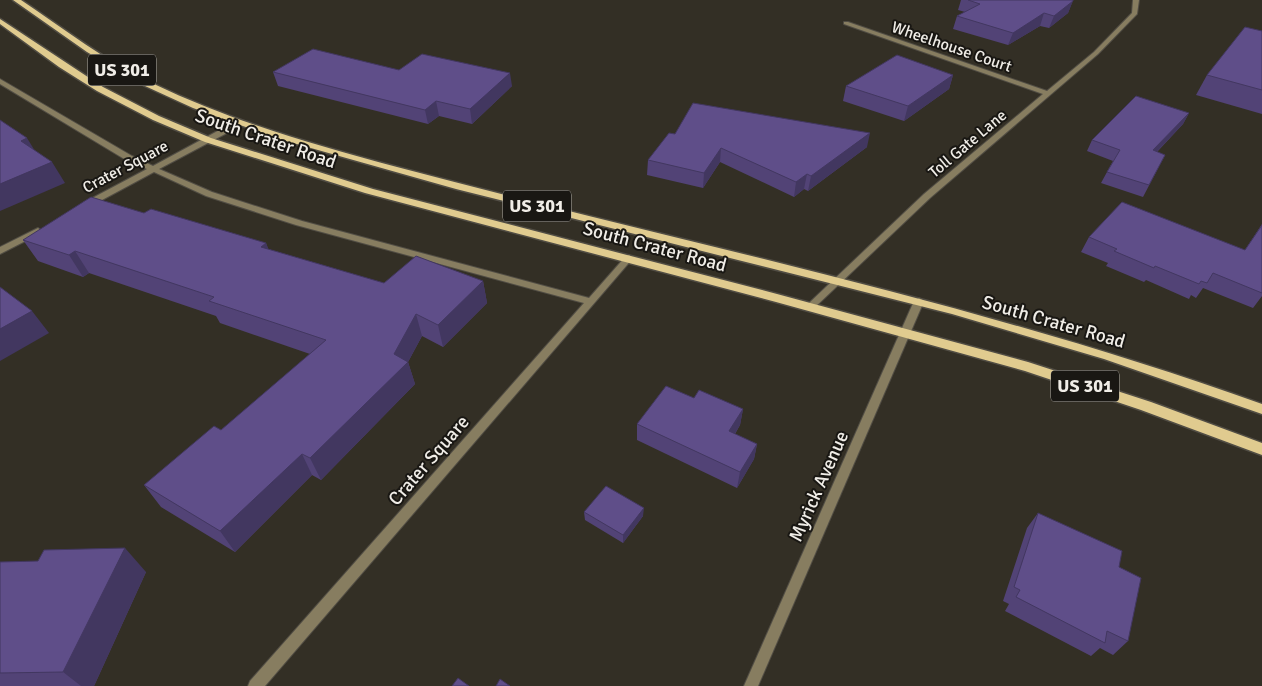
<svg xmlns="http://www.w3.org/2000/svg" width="1262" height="686" viewBox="0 0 1262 686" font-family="Signika,sans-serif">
  <rect width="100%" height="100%" fill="#332f25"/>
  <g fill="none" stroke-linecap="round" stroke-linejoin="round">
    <defs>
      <g id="minor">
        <polygon points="1133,0 1139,0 1137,14 1098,54 930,198 813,309 807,309 805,307 807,305 924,194 1043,94 844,24 844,22 848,22 1047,91 1094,52 1132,13"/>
        <polygon points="0,79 132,156 153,166 236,121 242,121 242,125 159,169 212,192 302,221 589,298 626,256 629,255 633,258 265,686 248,686 250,681 584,303 296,225 206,196 154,172 89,207 83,207 83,203 147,169 126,160 0,84"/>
        <polygon points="38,228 42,231 41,233 0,254 0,247"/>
        <polygon points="919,298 924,301 758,686 744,686 914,301"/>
      </g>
      <g id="primary">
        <path d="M13,0H21C64,29 107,62 154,84C231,121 315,145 397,167C487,191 576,213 666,235C867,284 1067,334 1262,404V414L1104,359L952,314L456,189L279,139L193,108L145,86L87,52Z"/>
        <polygon points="0,19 103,87 159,116 211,138 373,189 777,294 1028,362 1151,402 1262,443 1262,455 1141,410 1025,371 776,302 365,193 205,142 153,120 97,91 59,67 0,24"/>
      </g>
    </defs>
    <!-- minor casing -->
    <use href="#minor" stroke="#514d44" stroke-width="2"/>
    <!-- primary casing -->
    <use href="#primary" stroke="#514d44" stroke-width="3"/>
    <!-- minor -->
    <use href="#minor" fill="#877d60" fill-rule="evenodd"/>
    <!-- primary -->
    <use href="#primary" fill="#e0cb8f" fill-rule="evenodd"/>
  </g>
  <!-- wall -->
  <g fill="#524376">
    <polygon points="961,0 1073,0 1068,13 1049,28 1040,26 1008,45 953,29 957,16 965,12 958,10"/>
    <polygon points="1262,31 1262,114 1196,95 1207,75"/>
    <polygon points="399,70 512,86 472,124 439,116 428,124 278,86 273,72"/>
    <polygon points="953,75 949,89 904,121 843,101 846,86"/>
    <polygon points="1189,113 1183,124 1157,152 1165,155 1143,197 1101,183 1113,161 1087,151 1092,140"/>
    <polygon points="675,134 867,147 808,191 804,189 794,197 720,162 703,188 647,175 648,160"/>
    <polygon points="144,213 266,243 268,249 384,283 483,281 487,303 443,347 422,336 408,362 415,384 321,480 312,475 235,552 161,507 144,485 221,430 310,354 220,323 216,316 89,273 83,277 38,261 23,240"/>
    <polygon points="1262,224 1262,296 1253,308 1203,288 1196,298 1191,295 1189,299 1146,280 1144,282 1106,266 1108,263 1081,252 1089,237 1245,250"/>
    <polygon points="694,398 743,409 740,425 735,434 757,444 754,459 737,488 637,440 637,424"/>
    <polygon points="584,512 643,516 623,543 585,520"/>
    <polygon points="1038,513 1119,567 1128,641 1113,655 1100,648 1091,656 1005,611 1009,604 1003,601 1027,528"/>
    <polygon points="0,562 146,572 94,686 0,686"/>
  </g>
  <!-- shaded-wall -->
  <g fill="#423760">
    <polygon points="1073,1 1068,13 1049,28 1054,16"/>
    <polygon points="1044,13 1040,26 1008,45 1013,33"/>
    <polygon points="510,73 512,86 472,124 470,109"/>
    <polygon points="953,75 949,89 904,121 908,106"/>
    <polygon points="436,101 439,116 428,124 425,110"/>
    <polygon points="1189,113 1183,124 1147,162 1153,150"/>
    <polygon points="870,133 867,147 808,191 811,176"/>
    <polygon points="27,138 40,159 21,141"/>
    <polygon points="721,148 720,162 703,188 704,173"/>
    <polygon points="52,162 65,183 0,211 0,184"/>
    <polygon points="807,174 804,189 794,197 796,182"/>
    <polygon points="266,243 275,265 261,247"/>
    <polygon points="75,251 89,273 83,277 69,255"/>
    <polygon points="483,281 487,303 443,347 438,325"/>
    <polygon points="32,311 49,333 0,361 0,329"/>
    <polygon points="416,314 422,336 408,362 415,384 321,480 310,458 394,354"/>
    <polygon points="743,409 740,425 727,447 729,431"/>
    <polygon points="757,444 754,459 737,488 740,472"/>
    <polygon points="302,454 312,475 235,552 220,531"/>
    <polygon points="644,508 643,516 623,543 623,535"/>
    <polygon points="125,548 146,572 94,686 81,686 63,672"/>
  </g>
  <!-- building -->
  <g fill="#5f4e89" stroke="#423760">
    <polygon points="968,0 1073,0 1073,1 1054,16 1044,13 1013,33 957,16 980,4"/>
    <polygon points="1245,27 1262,31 1262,90 1207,75"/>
    <polygon points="313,49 399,70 422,54 510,73 470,109 436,101 425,110 273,72"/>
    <polygon points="897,55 953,75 908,106 846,86"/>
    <polygon points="1136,96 1189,113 1153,150 1165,155 1149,185 1107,172 1120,150 1092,140"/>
    <polygon points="693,103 870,133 811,176 807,174 796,182 721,148 704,173 648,160 669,133 675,134"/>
    <polygon points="0,120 27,138 21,141 52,162 0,184"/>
    <polygon points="91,197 144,213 151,209 266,243 261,247 384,283 416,256 483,281 438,325 416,314 394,354 408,362 310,458 302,454 220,531 144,485 214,426 221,430 326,340 209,301 214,297 75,251 69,255 23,240"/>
    <polygon points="1122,202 1245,250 1262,225 1262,293 1213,273 1207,283 1201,281 1199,284 1155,266 1154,268 1114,251 1117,249 1089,237"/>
    <polygon points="0,287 32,311 0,329"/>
    <polygon points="666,386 694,398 699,390 743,409 729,431 757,444 740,472 637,424"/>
    <polygon points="606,486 644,508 623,535 584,512"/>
    <polygon points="1038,513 1122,551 1119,567 1141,578 1128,641 1107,631 1105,643 1016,597 1020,590 1014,587"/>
    <polygon points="125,548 63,672 0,673 0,562 38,561 44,550"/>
    <polygon points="458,678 469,686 452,686"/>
    <polygon points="500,679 510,686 496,686"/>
  </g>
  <g text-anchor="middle" stroke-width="4" stroke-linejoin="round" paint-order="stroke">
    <!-- far-street labels -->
    <g font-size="16" fill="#f0ede7" stroke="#191713">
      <text transform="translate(952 46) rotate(19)" y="6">Wheelhouse Court</text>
      <text transform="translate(967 143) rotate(-40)" y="6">Toll Gate Lane</text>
      <text transform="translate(125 166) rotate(-28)" y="6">Crater Square</text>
    </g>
    <!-- shield labels -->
    <g fill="#191713" stroke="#b0ada7" stroke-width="1">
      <rect x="88" y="54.5" width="68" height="31" rx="4"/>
      <rect x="503" y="190.5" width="68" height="31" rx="4"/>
      <rect x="1051" y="370.5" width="68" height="31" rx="4"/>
    </g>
    <g font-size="18" font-weight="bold" fill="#f0ede7">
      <text x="122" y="76">US 301</text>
      <text x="537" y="212">US 301</text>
      <text x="1085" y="392">US 301</text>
    </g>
    <!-- street labels -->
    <g font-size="19" fill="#f0ede7" stroke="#191713">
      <text transform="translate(266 138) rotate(19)" y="7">South Crater Road</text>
      <text transform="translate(655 246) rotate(15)" y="7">South Crater Road</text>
      <text transform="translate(1054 321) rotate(16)" y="7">South Crater Road</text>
      <text transform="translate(428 460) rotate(-49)" y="7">Crater Square</text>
      <text transform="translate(818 486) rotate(-66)" y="7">Myrick Avenue</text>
    </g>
  </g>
</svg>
